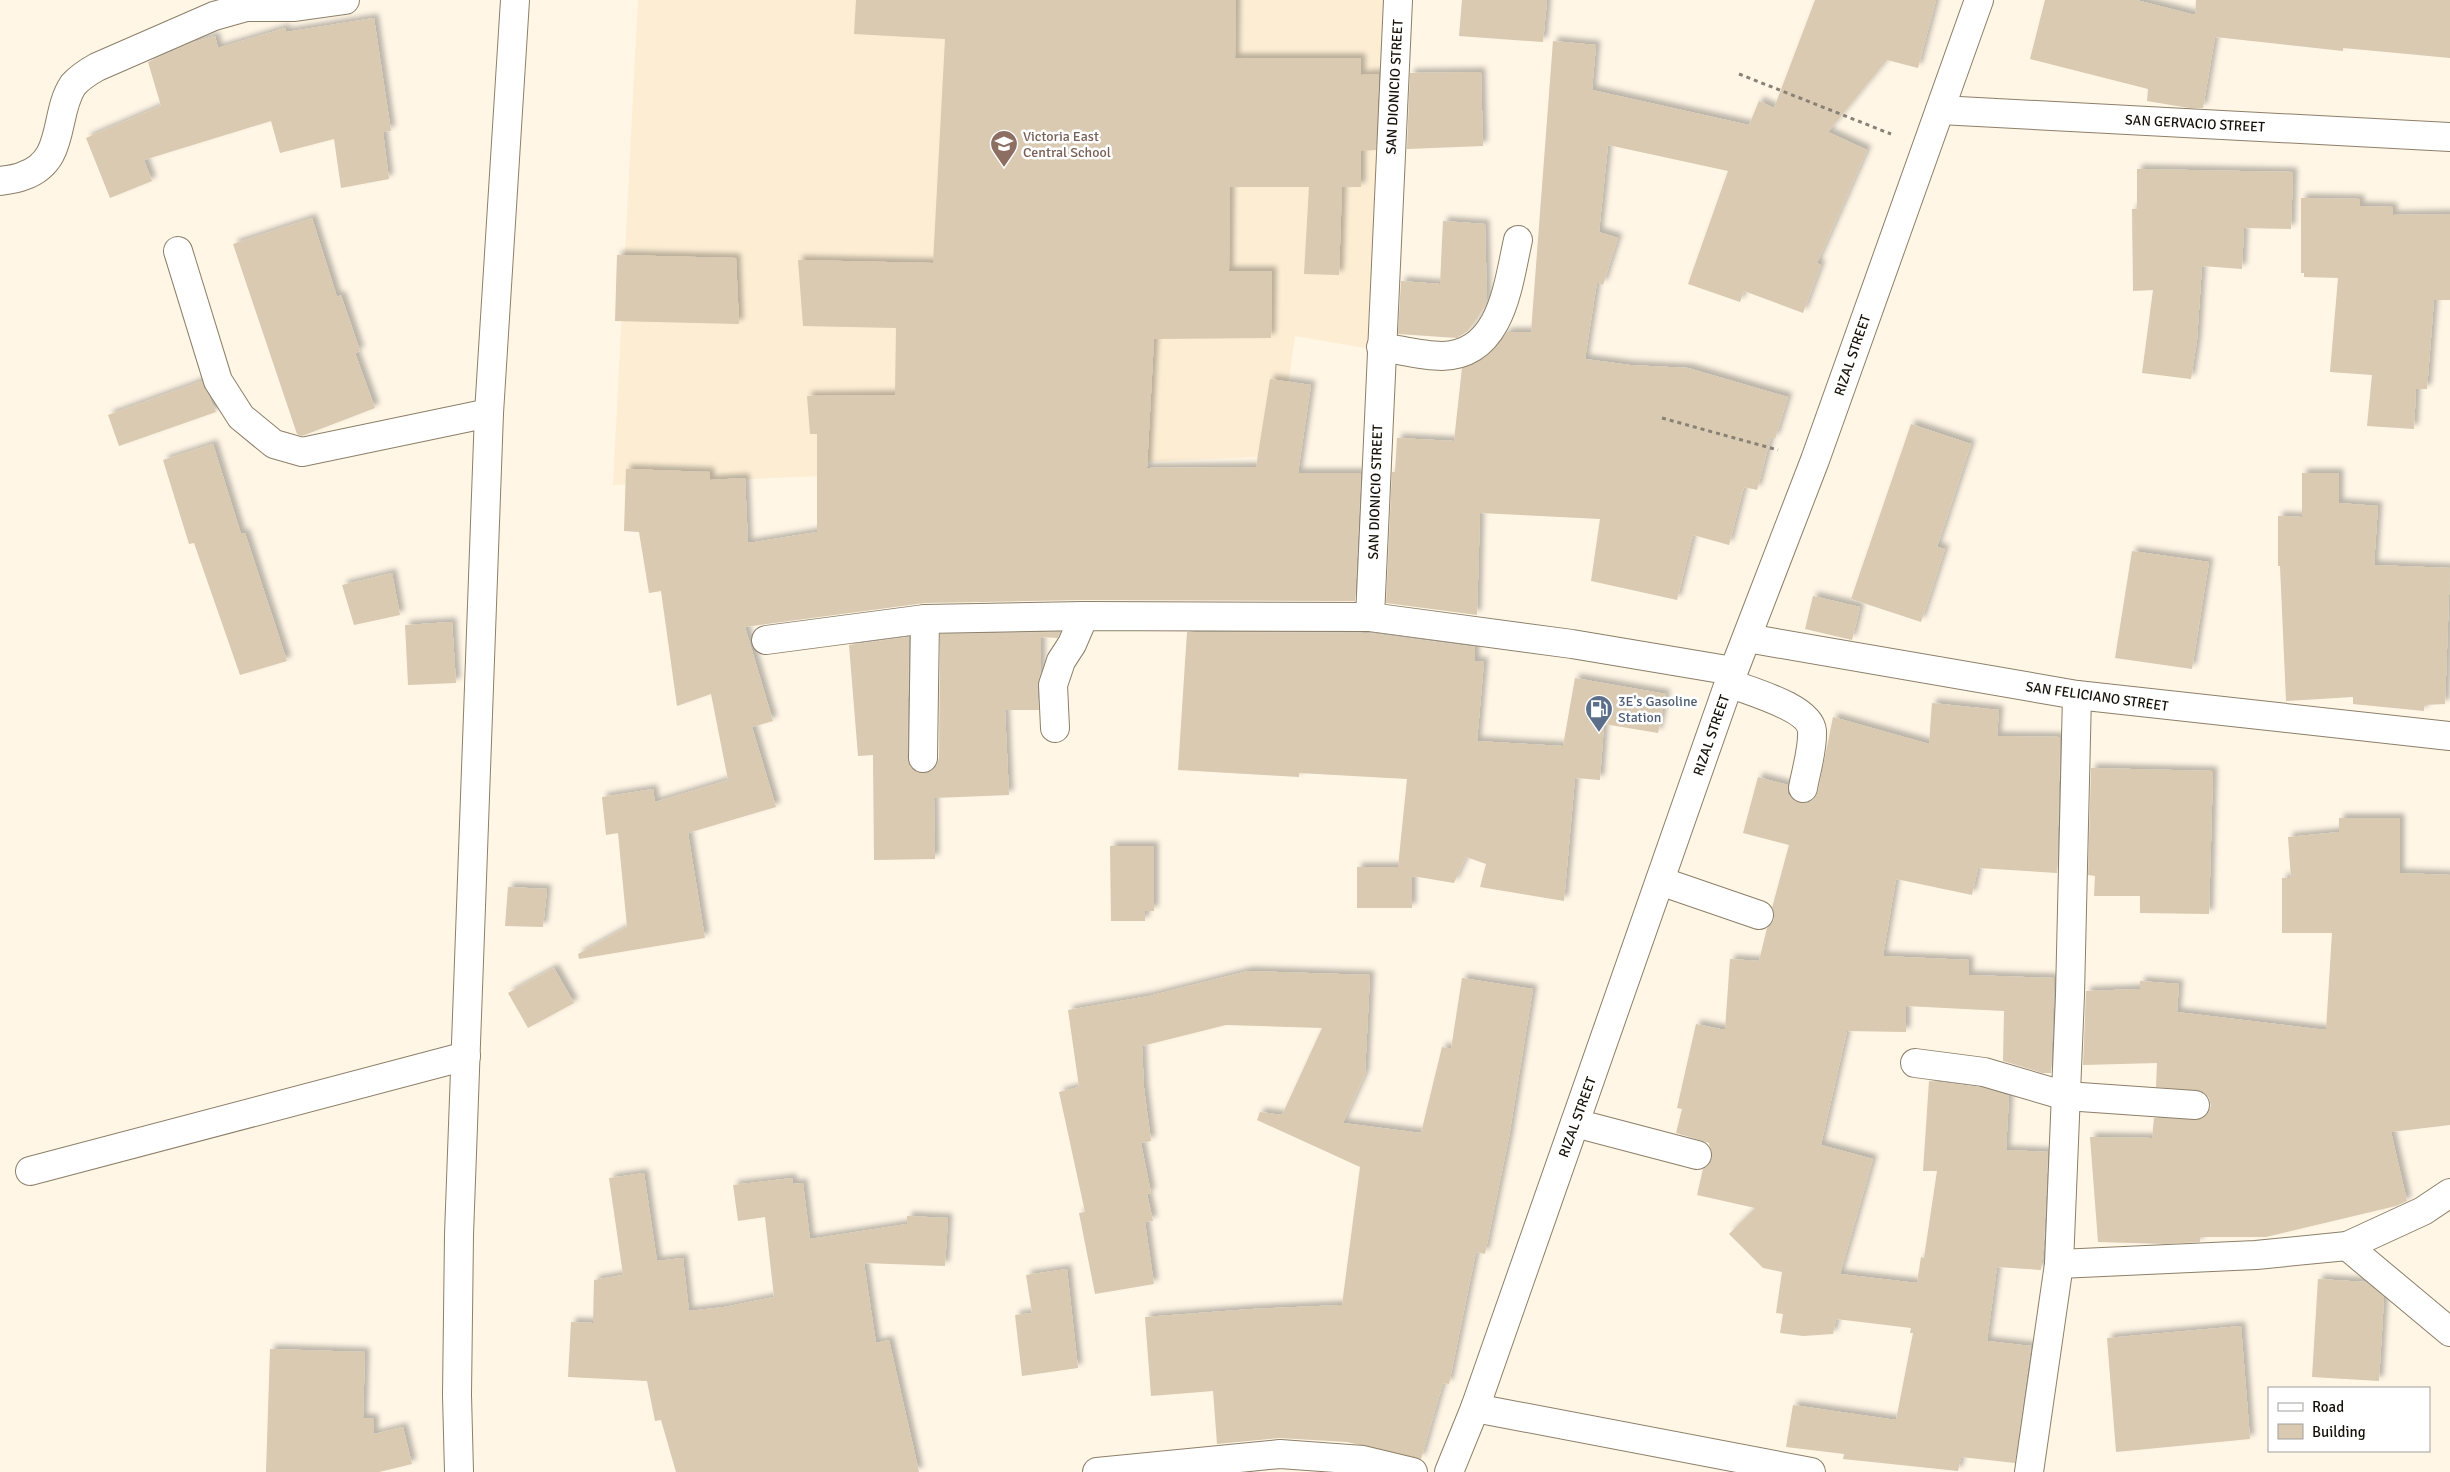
<svg xmlns="http://www.w3.org/2000/svg" width="2450" height="1472" viewBox="0 0 2450 1472" font-family="Signika,sans-serif">
  <defs>
    <filter id="shadow"><feDropShadow dx="4.5" dy="-4.5" stdDeviation="2.5" flood-color="#0004"/></filter>
  </defs>
  <rect width="100%" height="100%" fill="#fff6e6"/>
  <!-- built -->
  <polygon fill="#fcedd3" points="638,0 1387,0 1371,349 1295,336 1278,456 613,485"/>
  <!-- building -->
  <g fill="#d9cab1" filter="url(#shadow)">
    <polygon points="856,0 1236,0 1235,58 1361,58 1361,75 1379,74 1376,150 1361,151 1361,187 1342,187 1339,275 1304,274 1309,187 1230,187 1229,271 1272,271 1271,338 1154,339 1147,468 1256,467 1270,379 1311,385 1298,473 1361,473 1355,601 1084,600 925,603 745,627 773,721 752,727 776,807 688,833 705,938 579,959 578,954 627,927 618,833 606,835 602,797 653,789 655,802 728,780 711,694 677,706 661,591 649,593 639,532 624,531 626,469 710,472 710,480 745,478 748,543 817,532 817,434 810,434 807,396 895,395 896,328 803,326 798,260 933,263 945,39 854,34"/>
    <polygon points="1462,0 1547,0 1543,42 1459,36"/>
    <polygon points="1815,0 1936,0 1918,68 1887,60 1828,132 1867,150 1817,263 1821,265 1803,313 1744,291 1740,302 1688,284 1728,171 1608,145 1599,232 1618,238 1603,285 1597,282 1585,359 1630,365 1688,368 1788,397 1775,439 1771,437 1757,490 1744,487 1729,545 1693,535 1677,600 1591,581 1600,519 1480,513 1477,615 1386,603 1392,472 1395,472 1397,438 1454,441 1462,368 1489,354 1507,332 1531,332 1553,41 1596,45 1592,90 1749,125 1759,101 1774,108"/>
    <polygon points="2045,0 2136,0 2195,15 2196,0 2450,0 2450,58 2343,48 2343,51 2215,37 2203,108 2189,108 2147,101 2148,89 2030,59"/>
    <polygon points="374,18 391,131 383,132 389,179 341,188 334,139 280,153 271,121 144,160 152,181 110,198 86,138 161,106 148,62 191,43 215,36 218,48 285,28 286,32"/>
    <polygon points="1481,72 1483,146 1407,149 1410,73"/>
    <polygon points="2137,169 2293,172 2291,229 2244,228 2242,269 2202,266 2197,340 2191,379 2142,373 2153,290 2133,291 2132,209 2137,209"/>
    <polygon points="2301,198 2360,199 2360,206 2393,207 2393,215 2450,214 2450,300 2434,300 2427,389 2416,389 2414,429 2367,426 2372,375 2330,372 2338,278 2304,277 2304,273 2301,273"/>
    <polygon points="312,218 337,297 341,295 360,351 355,353 375,408 302,436 297,434 233,244"/>
    <polygon points="1443,221 1485,224 1487,299 1484,308 1468,331 1457,338 1398,334 1401,281 1440,284"/>
    <polygon points="617,255 736,258 739,324 615,321"/>
    <polygon points="202,381 216,412 119,446 108,415"/>
    <polygon points="1911,424 1971,444 1937,547 1945,549 1921,622 1851,599"/>
    <polygon points="213,444 241,534 245,533 287,661 240,675 194,543 189,544 163,460"/>
    <polygon points="2302,473 2339,473 2339,503 2378,506 2374,565 2450,568 2445,704 2424,705 2424,711 2353,704 2353,697 2286,701 2280,566 2278,566 2278,516 2302,517"/>
    <polygon points="2132,551 2209,562 2192,669 2115,658"/>
    <polygon points="392,573 400,615 354,625 342,585"/>
    <polygon points="1813,596 1860,607 1852,640 1805,629"/>
    <polygon points="452,622 456,683 408,685 405,625"/>
    <polygon points="1060,632 1058,638 1041,637 1041,671 1037,686 1039,710 1005,710 1009,795 934,798 935,859 874,860 873,755 858,756 849,645 909,637 907,758 909,765 915,771 923,774 930,772 936,766 939,758 940,634"/>
    <polygon points="1187,632 1369,633 1475,647 1475,661 1484,662 1477,741 1563,746 1575,678 1666,694 1658,733 1604,724 1600,780 1575,778 1564,901 1480,887 1486,864 1466,857 1454,883 1412,876 1412,908 1357,908 1357,867 1398,867 1407,779 1299,773 1299,777 1178,770"/>
    <polygon points="1932,703 1999,710 1997,736 2060,737 2057,873 1978,868 1972,895 1896,879 1883,956 1969,960 1969,975 2054,978 2051,1073 2042,1073 2003,1061 2004,1011 1906,1006 1906,1032 1847,1031 1821,1145 1873,1159 1840,1274 1917,1283 1921,1257 1924,1258 1937,1171 1923,1171 1929,1081 1981,1087 2009,1096 2006,1150 2048,1152 2044,1241 2041,1270 1997,1267 1987,1341 2031,1346 2015,1463 1961,1457 1958,1471 1843,1459 1844,1454 1786,1447 1793,1405 1896,1420 1913,1333 1910,1333 1911,1328 1836,1319 1833,1334 1803,1336 1780,1333 1783,1314 1776,1313 1782,1272 1763,1268 1729,1234 1755,1208 1697,1195 1703,1169 1708,1166 1712,1158 1709,1143 1676,1133 1682,1109 1677,1108 1696,1024 1725,1030 1730,959 1759,961 1767,928 1774,920 1772,908 1789,845 1743,833 1758,777 1788,785 1788,794 1793,800 1800,803 1809,803 1815,798 1818,791 1833,717 1929,744"/>
    <polygon points="2091,768 2213,771 2209,914 2140,913 2140,896 2094,896 2095,876 2088,875"/>
    <polygon points="2339,818 2400,818 2400,873 2450,875 2450,1125 2391,1132 2407,1201 2396,1206 2266,1237 2200,1237 2200,1242 2165,1244 2098,1242 2090,1137 2152,1138 2154,1118 2201,1119 2208,1113 2211,1106 2209,1098 2203,1092 2156,1087 2157,1063 2083,1065 2086,991 2140,989 2140,981 2179,984 2177,1012 2326,1030 2332,933 2282,933 2282,878 2291,878 2288,837 2339,832"/>
    <polygon points="1110,846 1154,846 1154,911 1145,911 1145,921 1111,921"/>
    <polygon points="508,887 547,889 543,927 505,926"/>
    <polygon points="554,968 574,1003 528,1028 508,993"/>
    <polygon points="1248,971 1370,975 1365,1074 1343,1123 1421,1133 1442,1047 1451,1049 1462,978 1533,989 1509,1137 1485,1254 1476,1252 1449,1384 1443,1383 1421,1459 1347,1442 1279,1438 1217,1444 1213,1391 1151,1396 1145,1317 1252,1309 1342,1305 1360,1167 1257,1120 1260,1112 1282,1115 1322,1028 1226,1025 1142,1046 1144,1088 1151,1141 1141,1143 1151,1193 1147,1194 1153,1221 1145,1222 1154,1284 1095,1294 1079,1213 1085,1212 1059,1092 1079,1087 1068,1010 1149,996"/>
    <polygon points="644,1173 657,1261 683,1258 689,1311 724,1307 774,1297 765,1217 738,1221 733,1185 792,1178 793,1184 803,1183 810,1239 907,1224 907,1216 948,1218 945,1266 864,1263 876,1343 889,1340 919,1472 676,1472 661,1420 655,1421 647,1381 568,1377 571,1322 593,1323 594,1280 623,1275 609,1178"/>
    <polygon points="1067,1269 1078,1368 1022,1376 1015,1315 1032,1313 1026,1275"/>
    <polygon points="2318,1279 2366,1282 2384,1297 2379,1381 2312,1377"/>
    <polygon points="2241,1326 2250,1439 2116,1452 2107,1338"/>
    <polygon points="270,1349 365,1352 363,1418 374,1419 374,1434 403,1427 412,1464 379,1472 266,1472"/>
  </g>
  <g fill="none" stroke-linecap="round" stroke-linejoin="round">
    <defs>
      <g id="minor">
        <polyline points="1940,110 2450,137"/>
        <path d="M0,181C7,180 16,179 23,176C67,161 53,115 73,85C80,77 88,72 97,67L214,16L246,7H295L345,0"/>
        <polyline points="178,251 218,381 241,417 274,444 302,452 489,413"/>
        <path d="M1381,347C1401,350 1422,356 1442,356C1502,355 1508,284 1518,240"/>
        <polyline points="1370,617 1398,0"/>
        <polyline points="1747,638 2077,695 2450,736"/>
        <polyline points="766,640 925,619 1084,616 1370,617 1572,644 1733,671"/>
        <path d="M1729,683C1748,691 1810,707 1812,731C1813,749 1806,771 1803,788"/>
        <polyline points="1055,728 1053,685 1061,661 1072,644 1084,616"/>
        <polyline points="923,758 925,619"/>
        <polyline points="1660,881 1759,915"/>
        <polyline points="1915,1063 1984,1072 2066,1096 2195,1105"/>
        <polyline points="1575,1123 1697,1155"/>
        <polyline points="30,1171 466,1056"/>
        <polyline points="2347,1246 2450,1332"/>
        <polyline points="2059,1264 2256,1255 2347,1246 2423,1211 2450,1193"/>
        <polyline points="1475,1408 1811,1472"/>
        <polyline points="459,1472 457,1395 459,1235 489,413 515,0"/>
        <polyline points="1097,1472 1280,1454 1363,1460 1413,1472"/>
        <polyline points="2029,1472 2059,1264 2070,995 2077,695"/>
      </g>
      <polyline id="major" points="1449,1472 1475,1408 1729,683 1815,460 1979,0"/>
    </defs>
    <!-- minor casing -->
    <use href="#minor" stroke="#8d7f68" stroke-width="30"/>
    <!-- major casing -->
    <use href="#major" stroke="#8d7f68" stroke-width="30"/>
    <!-- path -->
    <g stroke="#888175" stroke-width="3" stroke-dasharray="4 4" stroke-linecap="butt">
      <polyline points="1739,74 1891,134"/>
      <polyline points="1662,418 1778,450"/>
    </g>
    <!-- minor -->
    <use href="#minor" stroke="#fff" stroke-width="28"/>
    <!-- major -->
    <use href="#major" stroke="#fff" stroke-width="28"/>
  </g>
  <!-- icons -->
  <defs>
    <symbol id="school-pin" viewBox="-11 -11 22 30"><path d="M0 17L-7.5 6A9.5 9.5 0 1 1 7.5 6Z" fill="#8d6e63" stroke="#fff"/><path d="M0-5L7-2L0 1L-7-2ZM-4 1L0 2.5L4 1V4Q0 6-4 4Z" fill="#fff"/></symbol>
    <symbol id="fuel-pin" viewBox="-11 -11 22 30"><path d="M0 17L-7.5 6A9.5 9.5 0 1 1 7.5 6Z" fill="#5c6f8a" stroke="#fff"/><path d="M-5.5-6h7V0h2V4h1.3V-2.5L3-4.5l.8-.8L6-3V5H2.5V1h-1V6h-7ZM-4.2-4.7v3.2H.2V-4.7Z" fill="#fff"/></symbol>
  </defs>
  <g fill-rule="evenodd">
    <use href="#school-pin" x="988" y="128" width="32" height="43"/>
    <use href="#fuel-pin" x="1583" y="693" width="32" height="43"/>
  </g>
  <g text-anchor="middle" stroke-width="5" stroke-linejoin="round" paint-order="stroke">
    <!-- street labels -->
    <g font-size="14" fill="#161108" stroke="#fff">
      <text transform="translate(1394 87) rotate(-87)" y="5">SAN DIONICIO STREET</text>
      <text transform="translate(2195 123) rotate(3)" y="5">SAN GERVACIO STREET</text>
      <text transform="translate(1852 355) rotate(-71)" y="5">RIZAL STREET</text>
      <text transform="translate(1375 492) rotate(-88)" y="5">SAN DIONICIO STREET</text>
      <text transform="translate(2097 696) rotate(8)" y="5">SAN FELICIANO STREET</text>
      <text transform="translate(1711 735) rotate(-71)" y="5">RIZAL STREET</text>
      <text transform="translate(1577 1117) rotate(-70)" y="5">RIZAL STREET</text>
    </g>
    <!-- education labels -->
    <g font-size="14" fill="#785e54" stroke="#fff" text-anchor="start">
      <text x="1023" y="141">Victoria East<tspan x="1023" dy="16">Central School</tspan></text>
    </g>
    <!-- service labels -->
    <g font-size="14" fill="#4e5e75" stroke="#fff" text-anchor="start">
      <text x="1618" y="706">3E's Gasoline<tspan x="1618" dy="16">Station</tspan></text>
    </g>
  </g>
  <!-- legend -->
  <rect x="2268" y="1387" width="162" height="65" fill="#ffffff" stroke="#a2a09c"/>
  <rect x="2278" y="1403" width="25" height="8" fill="#ffffff" stroke="#a2a09c"/>
  <text x="2312" y="1412" font-size="15" fill="#161108">Road</text>
  <rect x="2278" y="1424" width="25" height="15" fill="#d9cab1" stroke="#a2a09c"/>
  <text x="2312" y="1437" font-size="15" fill="#161108">Building</text>
</svg>
